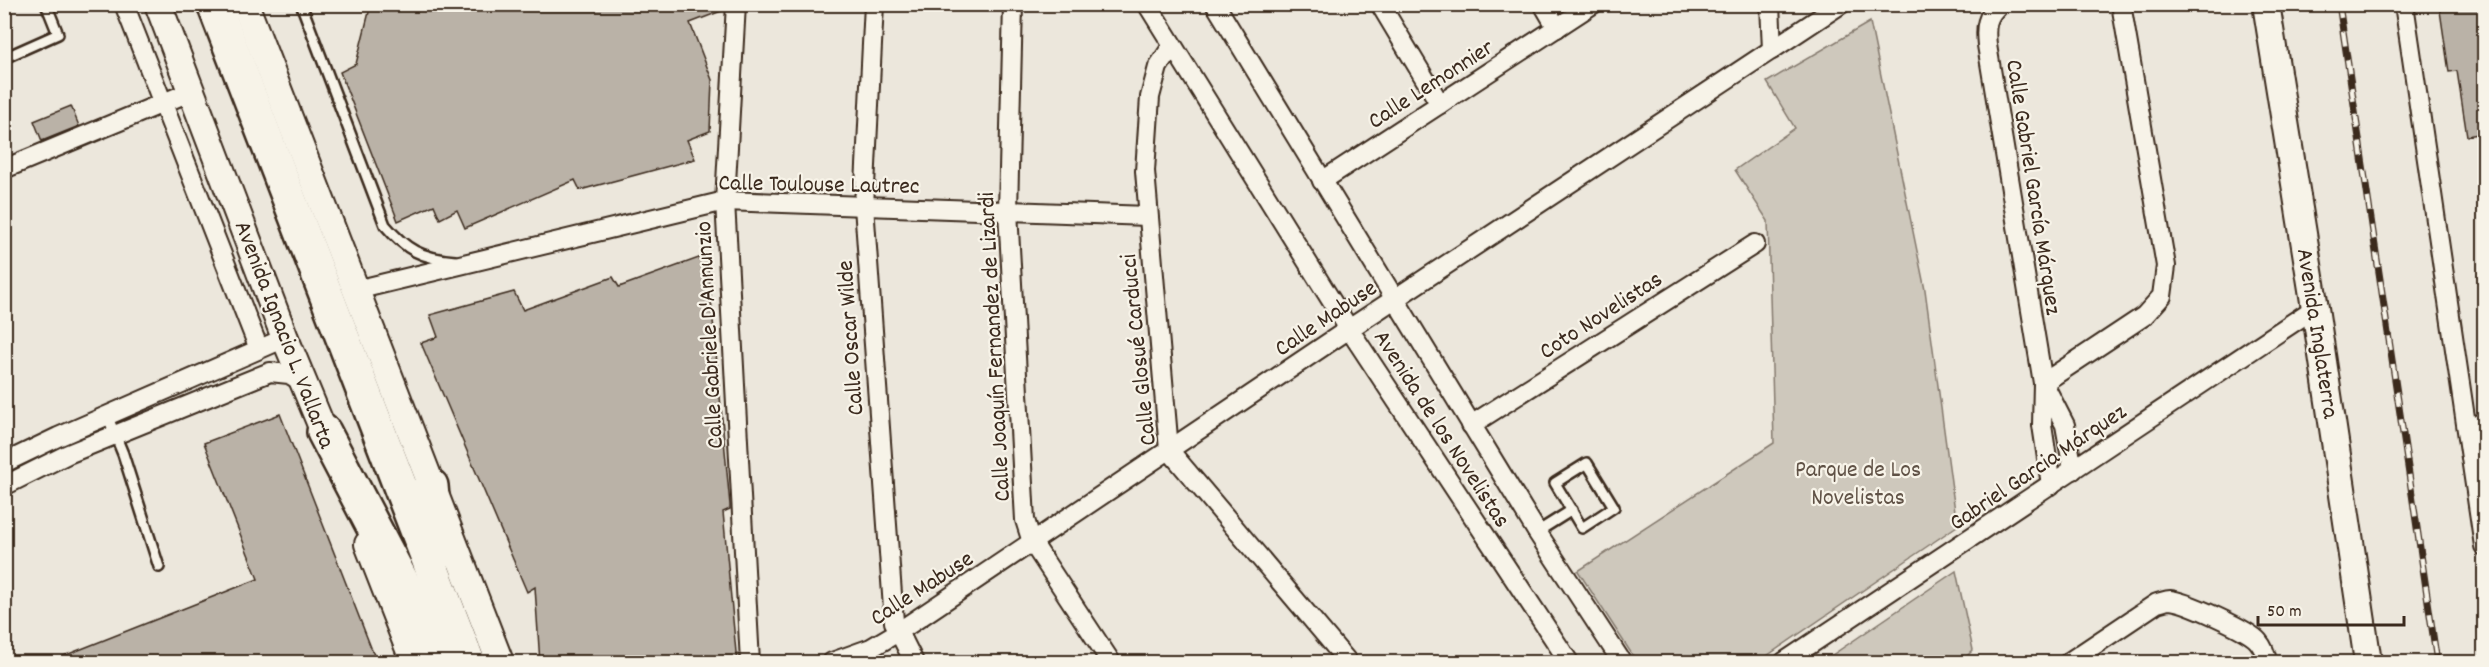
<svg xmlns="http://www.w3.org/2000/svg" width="2489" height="667" viewBox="0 0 2489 667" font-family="Dekko,sans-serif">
  <rect width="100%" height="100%" fill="#ece7dc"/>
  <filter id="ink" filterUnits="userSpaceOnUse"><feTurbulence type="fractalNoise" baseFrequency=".0167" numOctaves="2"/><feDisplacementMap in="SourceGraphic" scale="12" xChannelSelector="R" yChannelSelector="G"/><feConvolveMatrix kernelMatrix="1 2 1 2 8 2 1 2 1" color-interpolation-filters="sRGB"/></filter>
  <g filter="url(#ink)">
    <!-- green -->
    <g fill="#cec8bc" stroke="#84796d" stroke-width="1.5">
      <polygon points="1870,22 1925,290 1957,526 1758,662 1637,662 1578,571 1774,443 1768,221 1735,170 1795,128 1767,82"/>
      <polygon points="1956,571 1973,650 1961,662 1822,662"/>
    </g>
    <!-- building -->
    <g fill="#bab2a7" stroke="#3b2a1e" stroke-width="1.5">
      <polygon points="371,4 725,4 724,10 690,23 712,80 710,131 687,140 695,159 580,190 575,180 465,228 457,210 440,219 434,205 398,221 340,72 356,64"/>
      <polygon points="2439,4 2484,4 2484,133 2467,136 2457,71 2449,72"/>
      <polygon points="71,106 79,126 42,141 34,121"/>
      <polygon points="707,255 730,505 730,509 723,512 737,663 540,663 535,587 527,592 421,343 438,337 430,315 514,292 523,310 613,277 619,287"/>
      <polygon points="280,414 377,663 46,663 258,579 204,443"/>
    </g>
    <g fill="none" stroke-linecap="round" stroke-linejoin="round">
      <defs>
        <g id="lane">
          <path d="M301,4L385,225C406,250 421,258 455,261"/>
          <polyline points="4,58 58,34 46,4"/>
          <polyline points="107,415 123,454 159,567"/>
          <polygon points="1587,463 1614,507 1582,528 1555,483"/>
          <polyline points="1537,532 1572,510"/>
        </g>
        <g id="street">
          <polyline points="124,4 259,349"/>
          <polyline points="736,4 725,201 750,662"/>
          <polyline points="874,4 864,206 894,622 914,662"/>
          <polyline points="1013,4 1008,211 1025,520 1032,542 1111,662"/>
          <polyline points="1147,4 1349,329 1569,662"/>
          <polyline points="1215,4 1537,532 1622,662"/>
          <polyline points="1380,4 1440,104"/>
          <polyline points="1543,4 1557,28"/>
          <polyline points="1770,4 1772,50"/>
          <path d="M2000,4C1986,16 1985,27 1987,45L2043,383L2042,425L2051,485"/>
          <polyline points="2404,4 2484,546"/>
          <polyline points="1172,46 1158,67 1150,97 1145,171 1169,450 1348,662"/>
          <polyline points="4,169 192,91"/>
          <polyline points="1322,181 1593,4"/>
          <polyline points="356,290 725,201 1148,216"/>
          <polyline points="2043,383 2144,316 2162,296 2166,266 2121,4"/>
          <polyline points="2044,384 2065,425 2073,470"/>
          <polyline points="1471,425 1755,244"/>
          <polyline points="2468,432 2484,421"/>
          <polyline points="4,463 58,437 285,338"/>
          <polyline points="4,486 68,454 270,372 289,374 306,384"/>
          <polyline points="832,662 871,648 898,632 1349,329 1841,4"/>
          <polyline points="1784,662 2315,308"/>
          <path d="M2069,662L2157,603C2162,602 2166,600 2170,600C2185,601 2249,630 2258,641C2263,647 2266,655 2267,662"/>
        </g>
        <g id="secondary">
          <polyline points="158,4 285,338 331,449"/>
          <polyline points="245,4 500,662"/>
          <polyline points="2266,4 2315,308 2368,662"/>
          <polyline points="368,544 414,662"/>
        </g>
        <g id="highway">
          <polyline points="214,4 468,662"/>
          <polyline points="324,432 444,662"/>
          <polyline points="431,486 437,554"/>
        </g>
      </defs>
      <!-- lane casing -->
      <use href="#lane" stroke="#3b2a1e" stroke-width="14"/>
      <!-- street casing -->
      <use href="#street" stroke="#3b2a1e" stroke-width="22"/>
      <!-- secondary casing -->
      <use href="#secondary" stroke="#3b2a1e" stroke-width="30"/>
      <!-- highway casing -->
      <use href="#highway" stroke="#3b2a1e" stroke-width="38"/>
      <!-- lane -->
      <use href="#lane" stroke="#f7f3e8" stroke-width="9"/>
      <!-- street -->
      <use href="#street" stroke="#f7f3e8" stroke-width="18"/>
      <!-- secondary -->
      <use href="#secondary" stroke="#f7f3e8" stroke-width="26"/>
      <!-- highway -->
      <use href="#highway" stroke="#f7f3e8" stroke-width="33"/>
      <defs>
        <polyline id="rail" points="2339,4 2437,662"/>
      </defs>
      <!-- rail casing -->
      <use href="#rail" stroke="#3b2a1e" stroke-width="7"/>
      <!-- rail -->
      <use href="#rail" stroke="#f7f3e8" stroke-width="4.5" stroke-dasharray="14" stroke-linecap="butt"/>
    </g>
  </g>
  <g text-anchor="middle" stroke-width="4.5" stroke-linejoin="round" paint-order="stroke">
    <!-- street labels -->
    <g font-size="24" fill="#3b2a1e" stroke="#f7f3e8">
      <text transform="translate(1430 83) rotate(-33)" y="8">Calle Lemonnier</text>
      <text transform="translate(819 183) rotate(1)" y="8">Calle Toulouse Lautrec</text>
      <text transform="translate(2035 187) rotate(81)" y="8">Calle Gabriel García Márquez</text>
      <text transform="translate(1600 314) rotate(-33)" y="8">Coto Novelistas</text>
      <text transform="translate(1325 317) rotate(-34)" y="8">Calle Mabuse</text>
      <text transform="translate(2319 333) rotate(81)" y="8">Avenida Inglaterra</text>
      <text transform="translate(286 334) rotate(69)" y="8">Avenida Ignacio L. Vallarta</text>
      <text transform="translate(708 335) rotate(-93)" y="8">Calle Gabriele D'Annunzio</text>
      <text transform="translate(849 338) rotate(-94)" y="8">Calle Oscar Wilde</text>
      <text transform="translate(993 347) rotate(-93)" y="8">Calle Joaquín Fernandez de Lizardi</text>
      <text transform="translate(1137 350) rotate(-96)" y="8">Calle Glosué Carducci</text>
      <text transform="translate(1443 428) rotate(57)" y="8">Avenida de los Novelistas</text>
      <text transform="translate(2037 466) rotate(-34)" y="8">Gabriel Garcia Márquez</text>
      <text transform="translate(921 587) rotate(-33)" y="8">Calle Mabuse</text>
    </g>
    <!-- park labels -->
    <g font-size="24" fill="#605246" stroke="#f7f3e8">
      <text x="1858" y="476">Parque de Los<tspan x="1858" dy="28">Novelistas</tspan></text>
    </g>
  </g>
  <!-- margin -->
  <rect width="2489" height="667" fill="none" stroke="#f7f3e8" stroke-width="24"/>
  <rect x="12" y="12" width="2465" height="643" fill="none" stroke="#3b2a1e" stroke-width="2" filter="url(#ink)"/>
  <!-- scale -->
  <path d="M2258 616v9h146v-9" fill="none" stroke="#3b2a1e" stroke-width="3"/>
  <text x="2267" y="616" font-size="18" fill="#3b2a1e" stroke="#f7f3e8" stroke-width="4.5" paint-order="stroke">50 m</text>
</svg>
